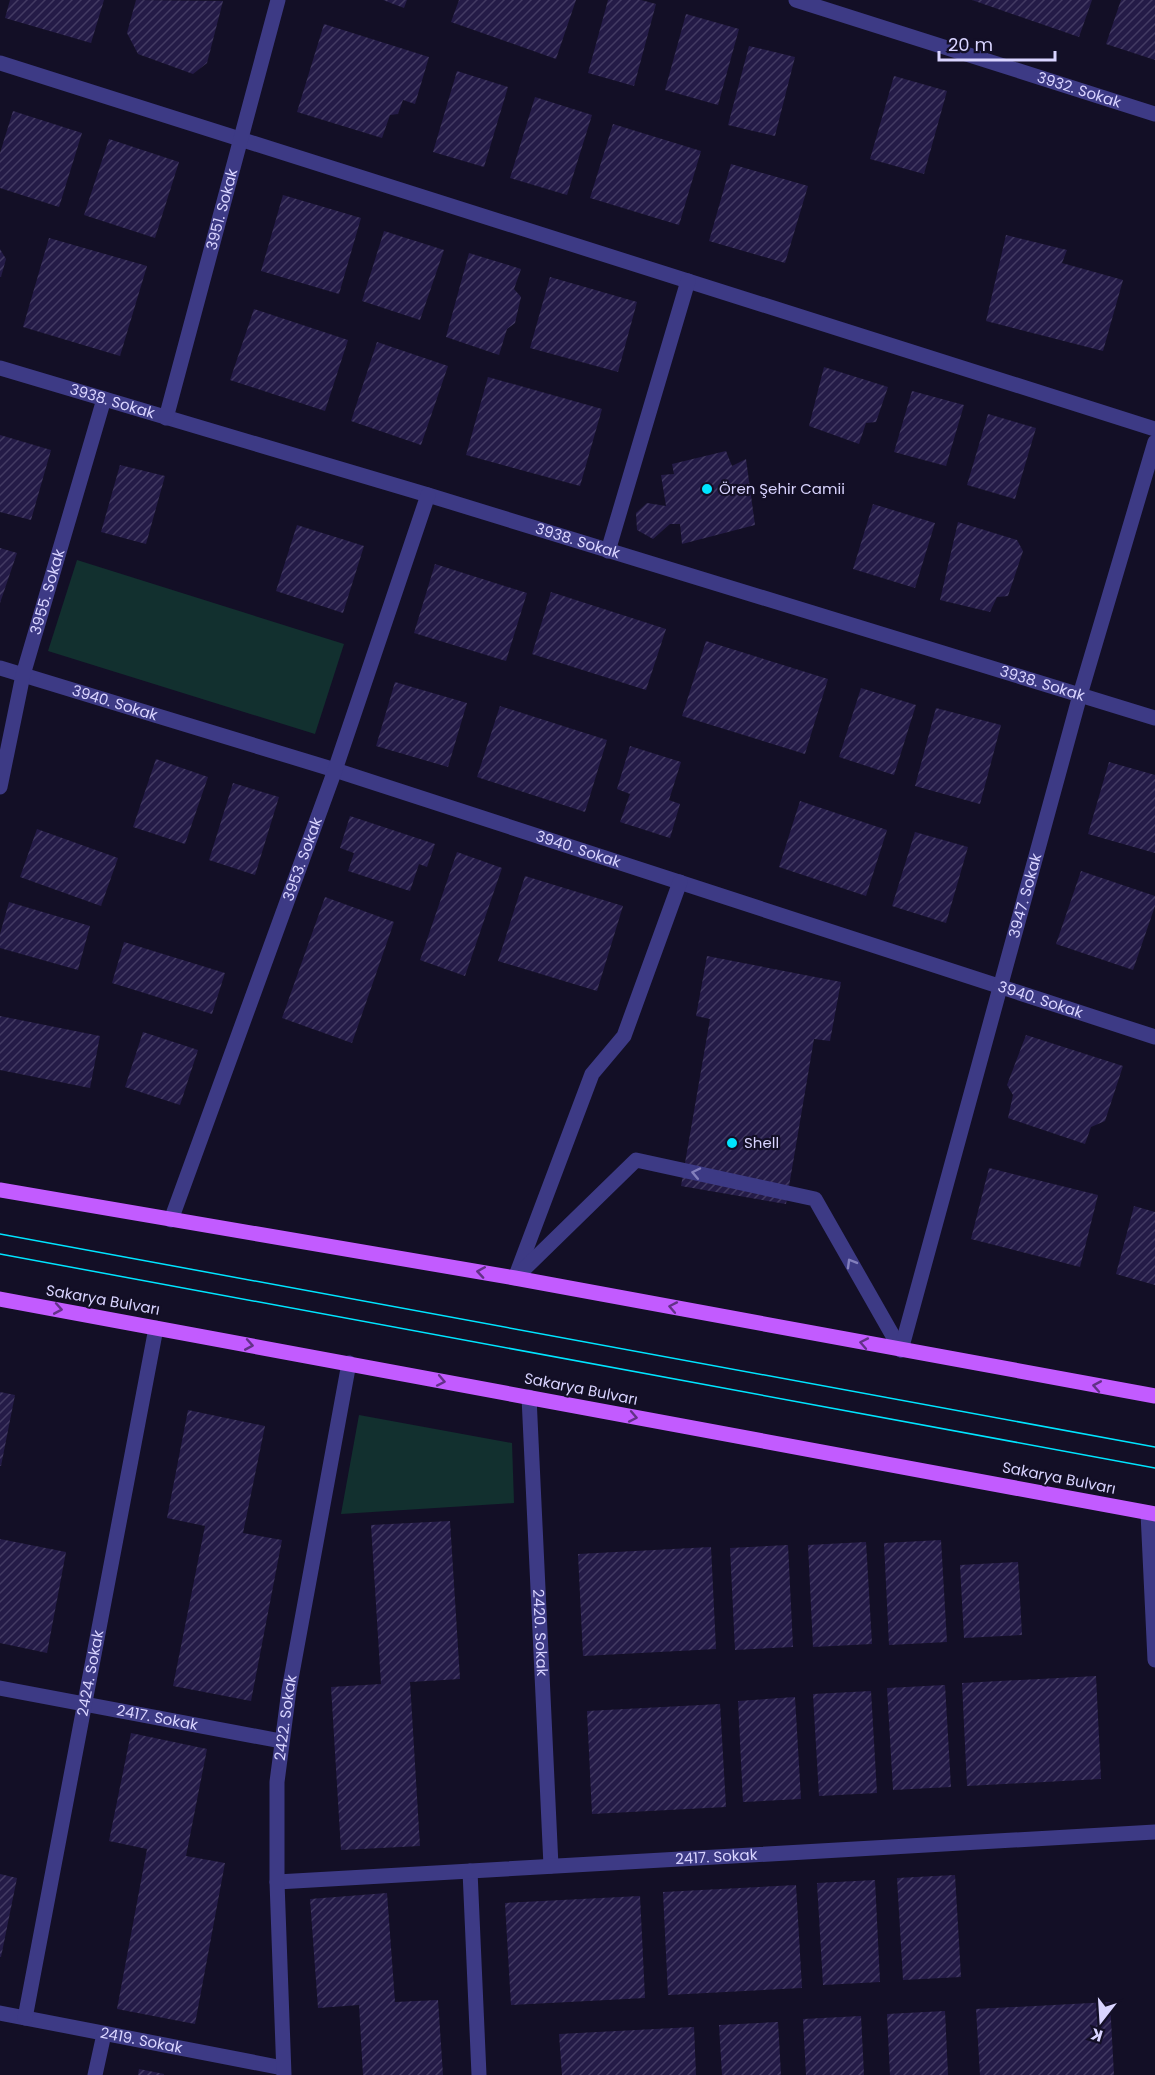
<svg xmlns="http://www.w3.org/2000/svg" width="1155" height="2075" viewBox="0 0 1155 2075" font-family="Poppins,sans-serif">
  <defs>
    <pattern id="building-hatch" width="6" height="6" patternUnits="userSpaceOnUse" patternTransform="scale(1.5)"><rect width="6" height="6" fill="#241b47"/><path d="M-1 1l2-2M0 6l6-6M5 7l2-2" fill="none" stroke="#433b63"/></pattern>
  </defs>
  <rect width="100%" height="100%" fill="#130f26"/>
  <!-- green -->
  <g fill="#12302f">
    <polygon points="77,560 344,644 315,734 48,651"/>
    <polygon points="359,1415 512,1443 514,1503 341,1514"/>
  </g>
  <!-- building -->
  <g fill="url(#building-hatch)">
    <polygon points="10,0 104,0 91,43 5,18"/>
    <polygon points="136,0 223,1 207,63 193,74 138,54 127,33"/>
    <polygon points="383,0 407,0 404,8"/>
    <polygon points="459,0 576,0 556,59 451,22"/>
    <polygon points="608,0 641,0 656,4 634,86 588,73"/>
    <polygon points="972,0 1092,0 1079,37"/>
    <polygon points="1121,0 1155,0 1155,60 1106,44"/>
    <polygon points="686,14 739,29 718,105 665,90"/>
    <polygon points="324,24 429,57 415,104 403,100 398,114 390,115 382,138 297,112"/>
    <polygon points="749,46 795,57 775,136 728,125"/>
    <polygon points="457,71 508,87 484,167 433,152"/>
    <polygon points="894,76 947,91 924,174 870,159"/>
    <polygon points="535,97 592,115 567,195 510,178"/>
    <polygon points="13,111 82,133 59,207 0,188 0,153"/>
    <polygon points="613,124 701,151 679,225 590,198"/>
    <polygon points="109,139 179,162 155,238 84,215"/>
    <polygon points="731,164 808,186 785,263 709,241"/>
    <polygon points="283,195 361,218 339,294 261,271"/>
    <polygon points="384,231 444,250 420,320 362,301"/>
    <polygon points="1006,235 1067,250 1062,263 1123,280 1103,351 986,321"/>
    <polygon points="49,238 147,266 120,356 23,327"/>
    <polygon points="0,249 6,259 1,277 0,277"/>
    <polygon points="469,253 521,269 514,289 521,297 515,323 507,329 499,355 446,337"/>
    <polygon points="550,277 637,302 618,372 530,348"/>
    <polygon points="254,309 348,340 325,411 230,380"/>
    <polygon points="377,342 448,366 421,445 351,421"/>
    <polygon points="824,367 888,387 876,422 866,423 859,444 809,426"/>
    <polygon points="488,377 602,409 580,486 466,455"/>
    <polygon points="912,391 964,405 946,466 894,452"/>
    <polygon points="988,414 1036,428 1015,499 967,485"/>
    <polygon points="0,435 51,450 31,520 0,512"/>
    <polygon points="726,451 732,466 746,459 755,525 682,544 680,524 670,524 653,539 637,530 636,513 647,503 666,506 661,475 674,474 672,464"/>
    <polygon points="120,465 165,476 146,544 101,532"/>
    <polygon points="873,504 935,523 915,588 853,569"/>
    <polygon points="958,522 1017,540 1023,551 1008,596 997,597 990,612 940,600"/>
    <polygon points="297,525 364,546 343,613 276,591"/>
    <polygon points="0,548 17,553 0,603"/>
    <polygon points="435,564 527,593 506,661 414,633"/>
    <polygon points="551,592 666,629 646,690 532,654"/>
    <polygon points="706,641 828,679 805,754 682,716"/>
    <polygon points="395,682 467,703 448,767 376,746"/>
    <polygon points="861,688 916,705 894,775 839,757"/>
    <polygon points="500,706 607,740 585,812 477,777"/>
    <polygon points="936,708 1001,725 980,804 915,786"/>
    <polygon points="630,746 681,762 669,800 680,804 670,838 620,822 630,794 617,789"/>
    <polygon points="156,759 208,777 185,844 133,827"/>
    <polygon points="1109,762 1155,775 1155,853 1088,834"/>
    <polygon points="233,783 279,797 255,875 209,860"/>
    <polygon points="800,801 887,830 866,896 779,867"/>
    <polygon points="350,816 435,844 427,867 419,864 410,891 348,871 354,853 340,848"/>
    <polygon points="37,829 118,858 101,906 20,877"/>
    <polygon points="915,832 968,847 946,923 892,906"/>
    <polygon points="457,852 502,868 465,976 420,960"/>
    <polygon points="1081,871 1155,896 1155,906 1133,970 1056,944"/>
    <polygon points="525,876 623,906 597,991 498,961"/>
    <polygon points="325,897 394,922 352,1043 282,1018"/>
    <polygon points="9,902 90,926 78,970 0,948 0,934"/>
    <polygon points="124,942 225,973 212,1014 112,983"/>
    <polygon points="707,956 841,982 830,1041 814,1039 786,1204 681,1186 710,1019 696,1016"/>
    <polygon points="0,1016 100,1036 90,1088 0,1070"/>
    <polygon points="143,1032 198,1050 180,1105 125,1087"/>
    <polygon points="1026,1035 1123,1066 1105,1121 1091,1127 1085,1144 1008,1118 1013,1095 1007,1085"/>
    <polygon points="989,1168 1098,1195 1080,1267 971,1239"/>
    <polygon points="1134,1206 1155,1212 1155,1285 1116,1274"/>
    <polygon points="0,1392 15,1395 1,1466 0,1466"/>
    <polygon points="188,1410 265,1426 243,1533 282,1540 251,1701 173,1686 205,1526 167,1518"/>
    <polygon points="450,1521 460,1679 410,1682 420,1846 341,1850 331,1687 381,1684 371,1525"/>
    <polygon points="0,1539 66,1552 47,1653 0,1643"/>
    <polygon points="941,1540 947,1642 889,1645 884,1543"/>
    <polygon points="866,1542 872,1644 813,1647 808,1545"/>
    <polygon points="788,1545 793,1647 735,1650 730,1548"/>
    <polygon points="711,1547 716,1649 583,1656 578,1554"/>
    <polygon points="1018,1562 1022,1635 964,1638 960,1565"/>
    <polygon points="1096,1676 1101,1779 967,1786 962,1683"/>
    <polygon points="945,1685 951,1787 893,1790 887,1688"/>
    <polygon points="871,1691 877,1793 819,1796 813,1694"/>
    <polygon points="795,1697 801,1799 743,1802 738,1701"/>
    <polygon points="720,1704 726,1807 592,1814 587,1711"/>
    <polygon points="131,1733 207,1749 186,1856 225,1863 195,2024 117,2009 147,1849 109,1841"/>
    <polygon points="0,1874 17,1878 1,1957 0,1957"/>
    <polygon points="955,1875 961,1977 903,1980 897,1878"/>
    <polygon points="875,1880 880,1982 823,1985 817,1883"/>
    <polygon points="796,1885 802,1988 668,1995 663,1892"/>
    <polygon points="387,1893 395,2002 438,2000 443,2075 363,2075 359,2005 318,2008 310,1899"/>
    <polygon points="640,1896 645,1998 511,2005 505,1903"/>
    <polygon points="1110,2002 1114,2075 980,2075 976,2009"/>
    <polygon points="945,2011 948,2075 890,2075 887,2014"/>
    <polygon points="861,2016 864,2075 806,2075 803,2019"/>
    <polygon points="778,2022 781,2075 722,2075 719,2025"/>
    <polygon points="694,2027 696,2075 562,2075 559,2034"/>
    <polygon points="139,2069 164,2074 164,2075 138,2075"/>
  </g>
  <g fill="none" stroke-linecap="round" stroke-linejoin="round">
    <!-- minor -->
    <g stroke="#3d3a85" stroke-width="15">
      <path id="s1" d="M796,0L1155,114"/>
      <polyline points="0,63 1155,429"/>
      <path id="s2" d="M0,368L428,495L1155,718"/>
      <path id="s3" d="M166,418L278,0"/>
      <polyline points="608,551 688,281"/>
      <path id="s4" d="M0,668L335,770L1155,1037"/>
      <path id="s5" d="M0,787L23,675L104,399"/>
      <path id="s6" d="M171,1220L335,770L428,495"/>
      <polyline points="517,1273 592,1074 624,1036 680,882"/>
      <polyline points="515,1278 636,1160 815,1199 901,1350"/>
      <path id="s7" d="M901,1350L1080,695L1155,442"/>
      <path id="s8" d="M529,1397L551,1866"/>
      <polyline points="1148,1513 1155,1660"/>
      <path id="s9" d="M0,1688L281,1741"/>
      <polyline points="470,1871 479,2075"/>
      <path id="s10" d="M277,1882L1155,1832"/>
      <path id="s11" d="M0,2013L283,2068"/>
      <path id="s12" d="M25,2018L156,1328"/>
      <polyline points="95,2075 104,2034"/>
      <path id="s13" d="M284,2075L277,1882V1782L289,1690L349,1363"/>
    </g>
    <!-- major -->
    <g stroke="#c25bff" stroke-width="15">
      <polyline points="0,1190 515,1278 1155,1396"/>
      <polyline points="0,1299 1155,1514"/>
    </g>
    <!-- tram -->
    <g stroke="#00e5ff" stroke-width="1.5">
      <polyline points="0,1234 1155,1447"/>
      <polyline points="0,1254 1155,1468"/>
    </g>
  </g>
  <!-- one-way arrows -->
  <defs><path id="oneway-chevron" d="M-2-3.5L2.5 0L-2 3.5" fill="none" stroke-width="1.6" stroke-linecap="round" stroke-linejoin="round" transform="scale(1.5)"/></defs>
  <g stroke="#837fbc">
    <use href="#oneway-chevron" transform="translate(696 1173) rotate(-168)"/>
    <use href="#oneway-chevron" transform="translate(851 1263) rotate(-120)"/>
  </g>
  <g stroke="#623188">
    <use href="#oneway-chevron" transform="translate(481 1272) rotate(-171)"/>
    <use href="#oneway-chevron" transform="translate(673 1307) rotate(-169)"/>
    <use href="#oneway-chevron" transform="translate(58 1309) rotate(10)"/>
    <use href="#oneway-chevron" transform="translate(864 1343) rotate(-169)"/>
    <use href="#oneway-chevron" transform="translate(249 1345) rotate(10)"/>
    <use href="#oneway-chevron" transform="translate(441 1381) rotate(11)"/>
    <use href="#oneway-chevron" transform="translate(1097 1386) rotate(-170)"/>
    <use href="#oneway-chevron" transform="translate(633 1417) rotate(11)"/>
  </g>
  <!-- markers -->
  <g fill="#00e5ff" stroke="#130f26" stroke-width="2">
    <circle cx="707" cy="489" r="6"/>
    <circle cx="732" cy="1143" r="6"/>
  </g>
  <g text-anchor="middle" stroke-width="4.5" stroke-linejoin="round" paint-order="stroke">
    <!-- street labels -->
    <g font-size="15" fill="#d9d4ff" stroke="#130f26">
      <text dy="5" stroke="none"><textPath href="#s1" startOffset="297">3932. Sokak</textPath></text>
      <text dy="5" stroke="none"><textPath href="#s3" startOffset="216">3951. Sokak</textPath></text>
      <text dy="5" stroke="none"><textPath href="#s2" startOffset="117">3938. Sokak</textPath></text>
      <text dy="5" stroke="none"><textPath href="#s2" startOffset="603">3938. Sokak</textPath></text>
      <text dy="5" stroke="none"><textPath href="#s5" startOffset="201">3955. Sokak</textPath></text>
      <text dy="5" stroke="none"><textPath href="#s2" startOffset="1089">3938. Sokak</textPath></text>
      <text dy="5" stroke="none"><textPath href="#s4" startOffset="120">3940. Sokak</textPath></text>
      <text dy="5" stroke="none"><textPath href="#s4" startOffset="606">3940. Sokak</textPath></text>
      <text dy="5" stroke="none"><textPath href="#s6" startOffset="384">3953. Sokak</textPath></text>
      <text dy="5" stroke="none"><textPath href="#s7" startOffset="471">3947. Sokak</textPath></text>
      <text dy="5" stroke="none"><textPath href="#s4" startOffset="1092">3940. Sokak</textPath></text>
      <text transform="translate(103 1300) rotate(10)" y="5">Sakarya Bulvarı</text>
      <text transform="translate(581 1389) rotate(11)" y="5">Sakarya Bulvarı</text>
      <text transform="translate(1059 1478) rotate(11)" y="5">Sakarya Bulvarı</text>
      <text dy="5" stroke="none"><textPath href="#s8" startOffset="236">2420. Sokak</textPath></text>
      <text dy="5" stroke="none"><textPath href="#s12" startOffset="351">2424. Sokak</textPath></text>
      <text dy="5" stroke="none"><textPath href="#s13" startOffset="358">2422. Sokak</textPath></text>
      <text dy="5" stroke="none"><textPath href="#s9" startOffset="160">2417. Sokak</textPath></text>
      <text dy="5" stroke="none"><textPath href="#s10" startOffset="440">2417. Sokak</textPath></text>
      <text dy="5" stroke="none"><textPath href="#s11" startOffset="144">2419. Sokak</textPath></text>
    </g>
    <!-- poi labels -->
    <g font-size="15" fill="#d9d4ff" stroke="#130f26" text-anchor="start">
      <text x="719" y="494">Ören Şehir Camii</text>
      <text x="744" y="1148">Shell</text>
    </g>
  </g>
  <!-- north arrow -->
  <g transform="translate(1101 2021) rotate(197)" stroke="#130f26" stroke-width="4.5" paint-order="stroke">
  <path d="M0-4.5L10 22L0 15L-10 22Z" fill="#d9d4ff"/>
  <text y="-9" font-size="16" font-weight="bold" text-anchor="middle" fill="#d9d4ff">K</text>
  </g>
  <!-- scale -->
  <path d="M939 51v9h116v-9" fill="none" stroke="#d9d4ff" stroke-width="3"/>
  <text x="948" y="51" font-size="18" fill="#d9d4ff" stroke="#130f26" stroke-width="4.5" paint-order="stroke">20 m</text>
</svg>
